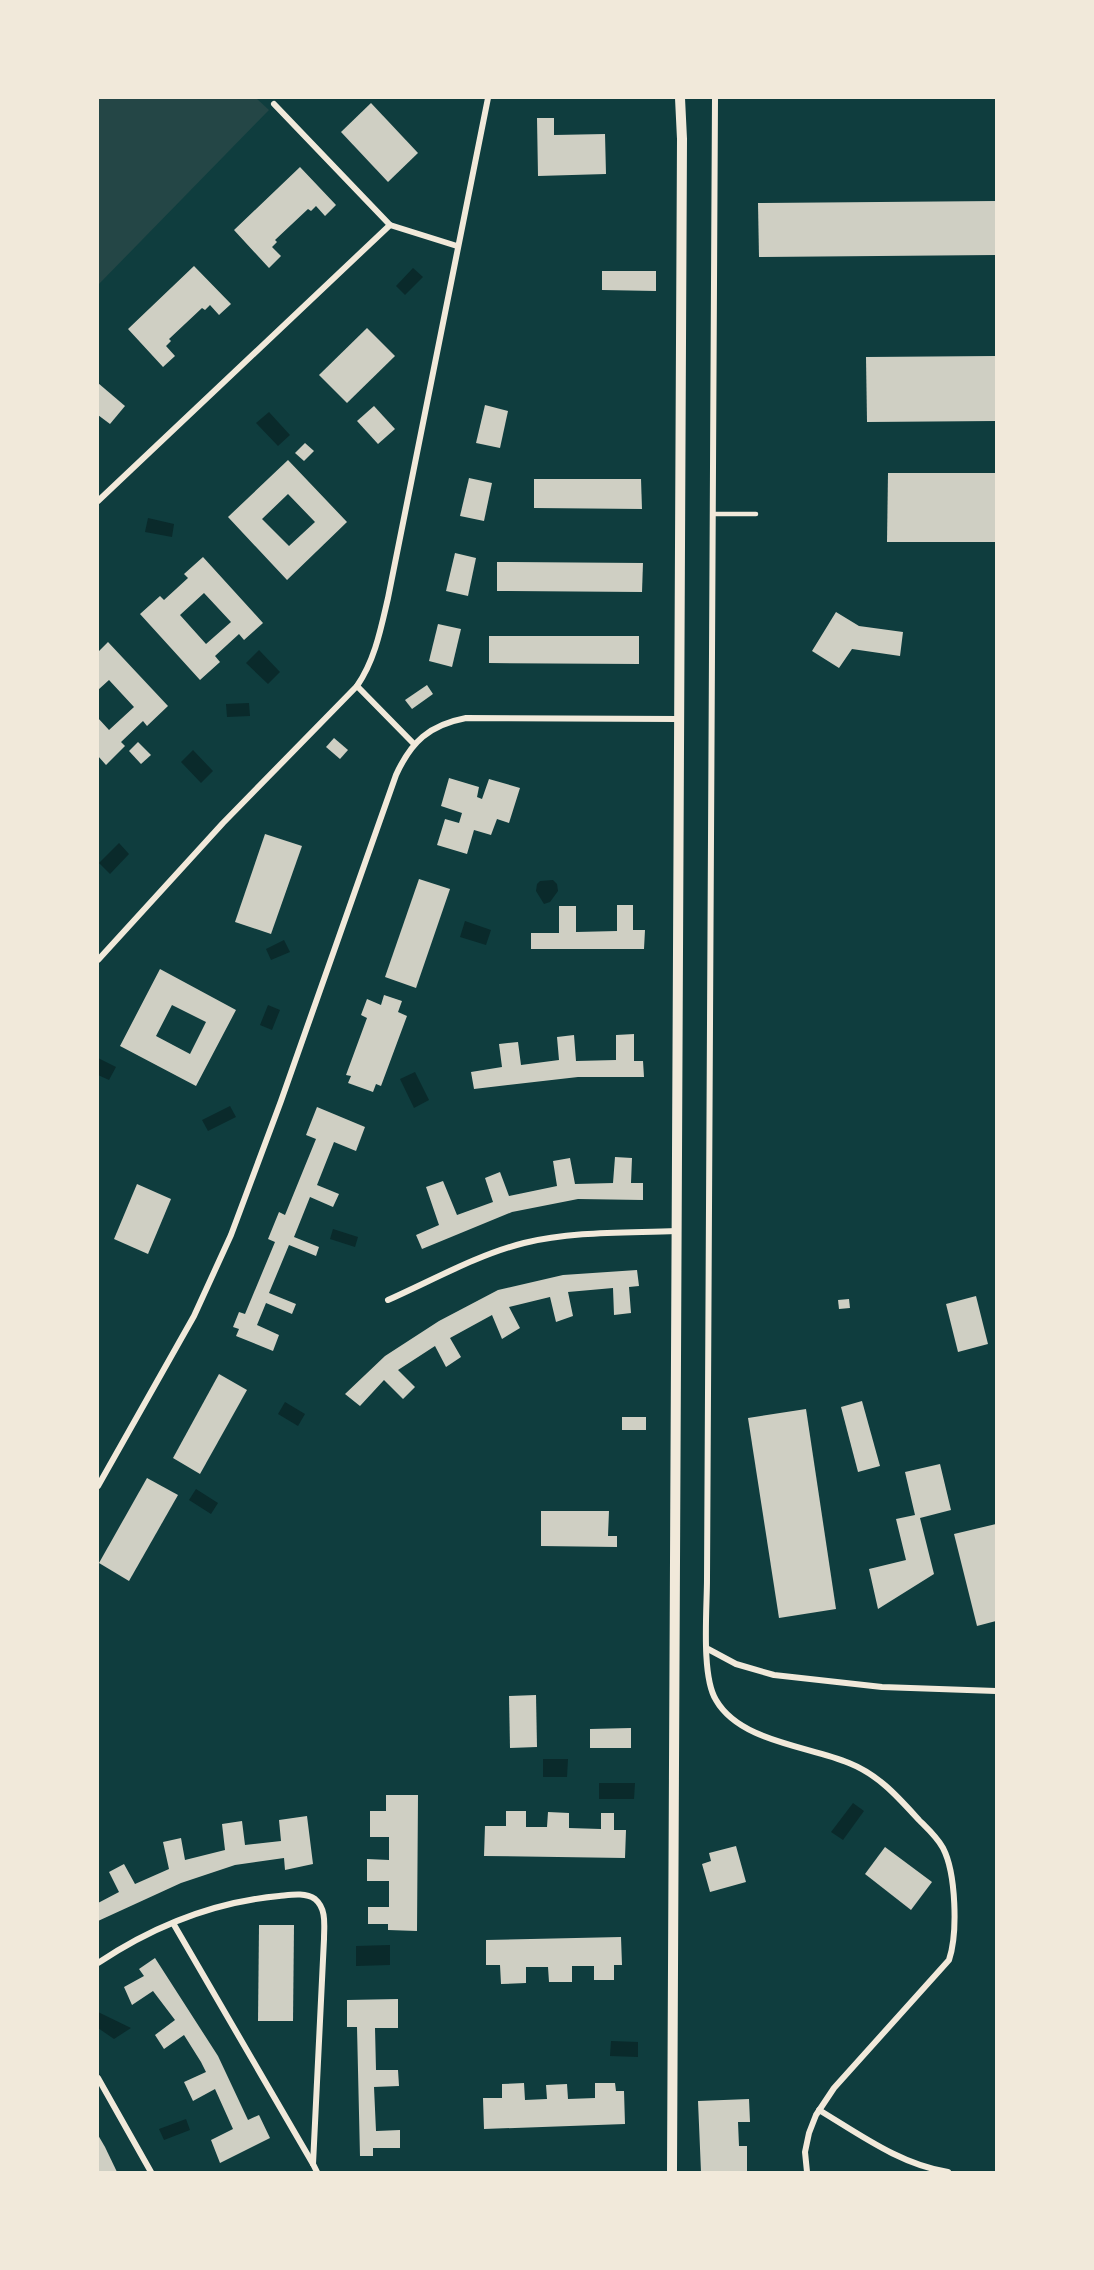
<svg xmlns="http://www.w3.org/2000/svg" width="1094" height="2270" viewBox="0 0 1094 2270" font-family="'Open Sans',sans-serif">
  <rect width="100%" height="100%" fill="#0f3d3e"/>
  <!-- green -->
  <polygon fill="#244646" points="98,98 256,98 269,110 98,285"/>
  <!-- water -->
  <g fill="#0a2a2b">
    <polygon points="413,268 423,277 405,295 396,286"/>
    <polygon points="269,412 290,435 278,446 256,423"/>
    <polygon points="148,518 174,524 172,537 145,532"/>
    <polygon points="259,650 280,672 268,684 246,663"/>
    <polygon points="249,703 250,716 227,717 226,704"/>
    <polygon points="193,750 213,771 201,783 181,762"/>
    <polygon points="119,843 129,854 110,874 99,863"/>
    <polygon points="553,880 557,884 558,891 550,902 544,904 536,891 537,884 540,881"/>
    <polygon points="465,921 491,930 486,945 460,937"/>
    <polygon points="284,940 290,952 271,960 266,949"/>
    <polygon points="268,1005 280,1010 272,1030 260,1025"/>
    <polygon points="98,1058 116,1067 109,1080 98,1075"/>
    <polygon points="415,1072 429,1100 414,1108 400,1079"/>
    <polygon points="230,1106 236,1117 208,1131 202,1120"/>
    <polygon points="333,1229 358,1237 355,1247 330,1239"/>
    <polygon points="285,1402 305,1414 298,1426 278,1414"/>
    <polygon points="196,1489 218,1503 211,1514 189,1500"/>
    <polygon points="543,1759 568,1759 567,1777 543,1777"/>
    <polygon points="599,1783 635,1783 634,1799 599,1799"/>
    <polygon points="853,1803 864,1811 843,1840 831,1832"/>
    <polygon points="390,1945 390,1965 356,1966 356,1946"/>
    <polygon points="98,2012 131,2028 114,2039 98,2028"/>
    <polygon points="611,2041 638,2042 638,2057 610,2056"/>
    <polygon points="186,2119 190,2130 164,2140 159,2129"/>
  </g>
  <!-- building -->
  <g fill="#cfcfc3" fill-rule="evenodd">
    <polygon points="371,103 418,153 388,182 341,132"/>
    <polygon points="537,118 554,118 554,135 605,134 606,174 538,176"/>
    <polygon points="300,167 336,205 325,216 316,206 311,211 308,209 275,240 277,242 272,247 281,256 269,268 234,230"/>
    <polygon points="996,201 996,255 759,257 758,203"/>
    <polygon points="194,266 231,304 219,315 210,305 205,310 202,308 169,339 171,341 166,346 175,356 163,367 128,329"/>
    <polygon points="602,271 656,271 656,291 602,290"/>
    <polygon points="367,328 395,356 347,403 319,375"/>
    <polygon points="996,356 996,421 867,422 866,357"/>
    <polygon points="98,383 125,406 110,424 98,415"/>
    <polygon points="485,405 508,411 500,448 476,443"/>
    <polygon points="374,406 395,429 378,444 357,421"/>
    <polygon points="305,443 314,451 304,461 295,453"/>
    <path d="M288,460L347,522L287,580L228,517ZM288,494L315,522L289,546L262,519Z"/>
    <polygon points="888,473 996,473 996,542 887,542"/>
    <polygon points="469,478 492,483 484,521 460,516"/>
    <polygon points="534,479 641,479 642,509 534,508"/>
    <polygon points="455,553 476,558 468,596 446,591"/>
    <path d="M203,557L263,623L244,640L239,634L215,656L220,662L200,680L140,614L160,596L164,600L188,578L184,574ZM204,593L231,622L206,644L180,615Z"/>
    <polygon points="497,562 643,563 642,592 497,591"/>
    <polygon points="836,612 859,626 903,632 900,656 852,649 839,668 812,651"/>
    <polygon points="438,624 461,629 452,667 429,661"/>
    <polygon points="489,636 639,636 639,664 489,663"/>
    <polygon points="108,642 168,706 147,726 143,721 121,742 125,746 106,765 98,756 98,718 109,730 134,707 109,680 98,690 98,652"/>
    <polygon points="427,685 433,694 412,709 405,700"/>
    <polygon points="334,738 348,750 340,759 326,747"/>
    <polygon points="138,742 151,755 141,764 129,751"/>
    <polygon points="449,778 479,787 477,797 482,799 489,779 520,788 509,823 497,819 491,835 474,830 467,854 437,845 445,819 459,823 462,813 441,806"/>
    <polygon points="265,834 302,846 271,934 235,922"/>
    <polygon points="419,879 450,889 416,988 385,977"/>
    <polygon points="617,905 633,905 633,930 645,930 644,949 531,949 531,933 559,933 559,906 576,906 576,932 617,931"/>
    <path d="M160,969L236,1010L196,1086L120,1046ZM172,1005L206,1022L190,1054L156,1036Z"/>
    <polygon points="384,995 402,1001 398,1012 407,1016 381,1086 376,1084 373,1092 348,1083 351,1076 346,1075 367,1018 361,1015 367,999 381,1005"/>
    <polygon points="634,1034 634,1061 643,1061 644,1077 578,1077 474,1089 471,1072 502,1067 499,1044 518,1042 521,1065 559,1060 557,1037 574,1035 576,1061 616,1060 616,1035"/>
    <polygon points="317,1107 365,1127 356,1151 334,1142 317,1185 339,1194 333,1207 310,1197 294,1237 319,1247 316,1256 289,1245 269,1293 296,1304 292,1314 266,1303 257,1325 279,1335 273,1351 236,1336 239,1329 233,1327 239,1312 245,1314 275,1242 268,1239 279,1212 285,1215 316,1139 306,1135"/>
    <polygon points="615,1157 632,1158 631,1183 643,1183 643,1200 578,1199 512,1212 422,1249 416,1235 439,1225 426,1187 443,1181 457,1215 493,1202 485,1178 500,1172 509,1196 557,1186 553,1161 570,1158 575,1184 613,1183"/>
    <polygon points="137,1184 171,1199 148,1254 114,1239"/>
    <polygon points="637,1270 639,1286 629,1287 631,1313 614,1315 613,1288 568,1292 573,1316 556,1322 550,1297 509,1307 520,1328 502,1339 492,1315 450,1338 461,1357 446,1367 435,1346 398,1370 415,1387 403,1399 384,1380 360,1406 345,1394 385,1356 439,1321 498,1290 563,1275"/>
    <polygon points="976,1296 988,1344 958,1352 946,1304"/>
    <polygon points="849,1299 850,1308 839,1309 838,1300"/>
    <polygon points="219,1374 247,1390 200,1474 173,1458"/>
    <polygon points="862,1401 880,1466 858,1472 841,1407"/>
    <polygon points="806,1409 836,1609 779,1618 748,1418"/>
    <rect x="622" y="1417" width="24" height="13"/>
    <polygon points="940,1464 951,1510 920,1518 934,1574 878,1609 869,1569 906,1560 896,1519 915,1515 905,1472"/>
    <polygon points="147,1478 178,1495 129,1581 99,1563"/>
    <polygon points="541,1511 609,1511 608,1536 617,1536 617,1547 541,1546"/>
    <polygon points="996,1524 996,1621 977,1626 954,1534"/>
    <polygon points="536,1695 537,1747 510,1748 509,1696"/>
    <polygon points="631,1728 631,1748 590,1748 590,1729"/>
    <polygon points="386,1795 418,1795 417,1931 388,1930 388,1924 368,1924 368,1907 389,1907 389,1881 367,1881 367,1859 389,1860 389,1837 370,1837 370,1811 386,1811"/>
    <polygon points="506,1811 526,1811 526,1827 547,1827 548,1812 569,1813 569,1828 601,1829 601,1813 614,1813 614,1830 626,1830 625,1858 484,1856 485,1826 506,1826"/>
    <polygon points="307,1816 313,1864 285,1870 284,1858 235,1865 181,1883 98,1921 98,1903 119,1892 109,1872 124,1864 135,1884 169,1869 163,1842 181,1838 185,1860 225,1850 222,1824 242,1821 245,1845 281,1841 279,1820"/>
    <polygon points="736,1846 746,1882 710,1892 702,1864 711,1861 709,1853"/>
    <polygon points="885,1847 932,1882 911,1910 865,1874"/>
    <polygon points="259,1925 294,1925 293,2021 258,2021"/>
    <polygon points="621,1937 622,1965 614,1965 614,1980 594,1980 594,1966 572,1966 572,1982 549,1982 548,1967 526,1967 526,1983 501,1984 500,1965 486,1965 486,1940"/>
    <polygon points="155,1958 218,2056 248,2120 259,2115 270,2138 220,2163 211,2140 233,2129 215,2089 193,2101 184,2082 206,2072 201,2062 184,2035 164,2049 155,2035 175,2020 153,1991 132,2005 124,1987 144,1976 139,1969"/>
    <polygon points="398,1999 398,2028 375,2028 376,2070 398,2070 399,2086 374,2087 376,2131 400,2130 400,2148 373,2148 373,2156 360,2156 357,2027 347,2027 347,2000"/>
    <polygon points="524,2083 525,2100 547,2099 546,2085 567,2084 568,2099 595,2098 595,2083 615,2083 616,2091 624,2091 625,2124 484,2129 483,2098 502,2098 502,2084"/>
    <polygon points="749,2099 750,2122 738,2122 739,2146 747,2146 747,2172 701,2172 698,2101"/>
    <polygon points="98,2135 105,2147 117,2172 98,2172"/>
  </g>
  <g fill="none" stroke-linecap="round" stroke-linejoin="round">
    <!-- service -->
    <polyline stroke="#f1e9da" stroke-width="4.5" points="713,514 756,514"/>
    <!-- minor -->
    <g stroke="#f1e9da" stroke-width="6">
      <path d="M715,98L707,1579C707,1609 701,1676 716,1700C740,1742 809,1746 849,1763C879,1775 898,1797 919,1820C927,1828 937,1837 943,1848C956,1873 958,1933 949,1960L834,2088L816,2115L809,2133L805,2152L807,2172"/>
      <polyline points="274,104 390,225"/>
      <polyline points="98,501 390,225 457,246"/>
      <path d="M414,744L357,686C375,660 381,628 388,598L488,98"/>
      <polyline points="98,960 223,823 357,686"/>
      <path d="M388,1300C433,1280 477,1255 524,1243C573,1231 626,1233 676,1231"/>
      <path d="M98,1486L194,1316L231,1235L281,1101L396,775C411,742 429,725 466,718L678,719"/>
      <polyline points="708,1649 736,1664 774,1675 882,1687 996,1691"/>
      <polyline points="173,1923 313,2164"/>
      <path d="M98,1963C152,1927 214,1902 279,1896C290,1895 305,1892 315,1899C327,1909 324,1926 324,1939L313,2164L317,2172"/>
      <polyline points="98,2078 151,2172"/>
      <path d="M819,2110C859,2134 901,2165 948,2172"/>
    </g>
    <!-- tertiary -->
    <polyline stroke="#f1e9da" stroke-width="10" points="672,2172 682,139 680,98"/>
  </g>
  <!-- border -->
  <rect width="1094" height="2270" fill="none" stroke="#f1e9da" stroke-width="198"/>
</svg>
